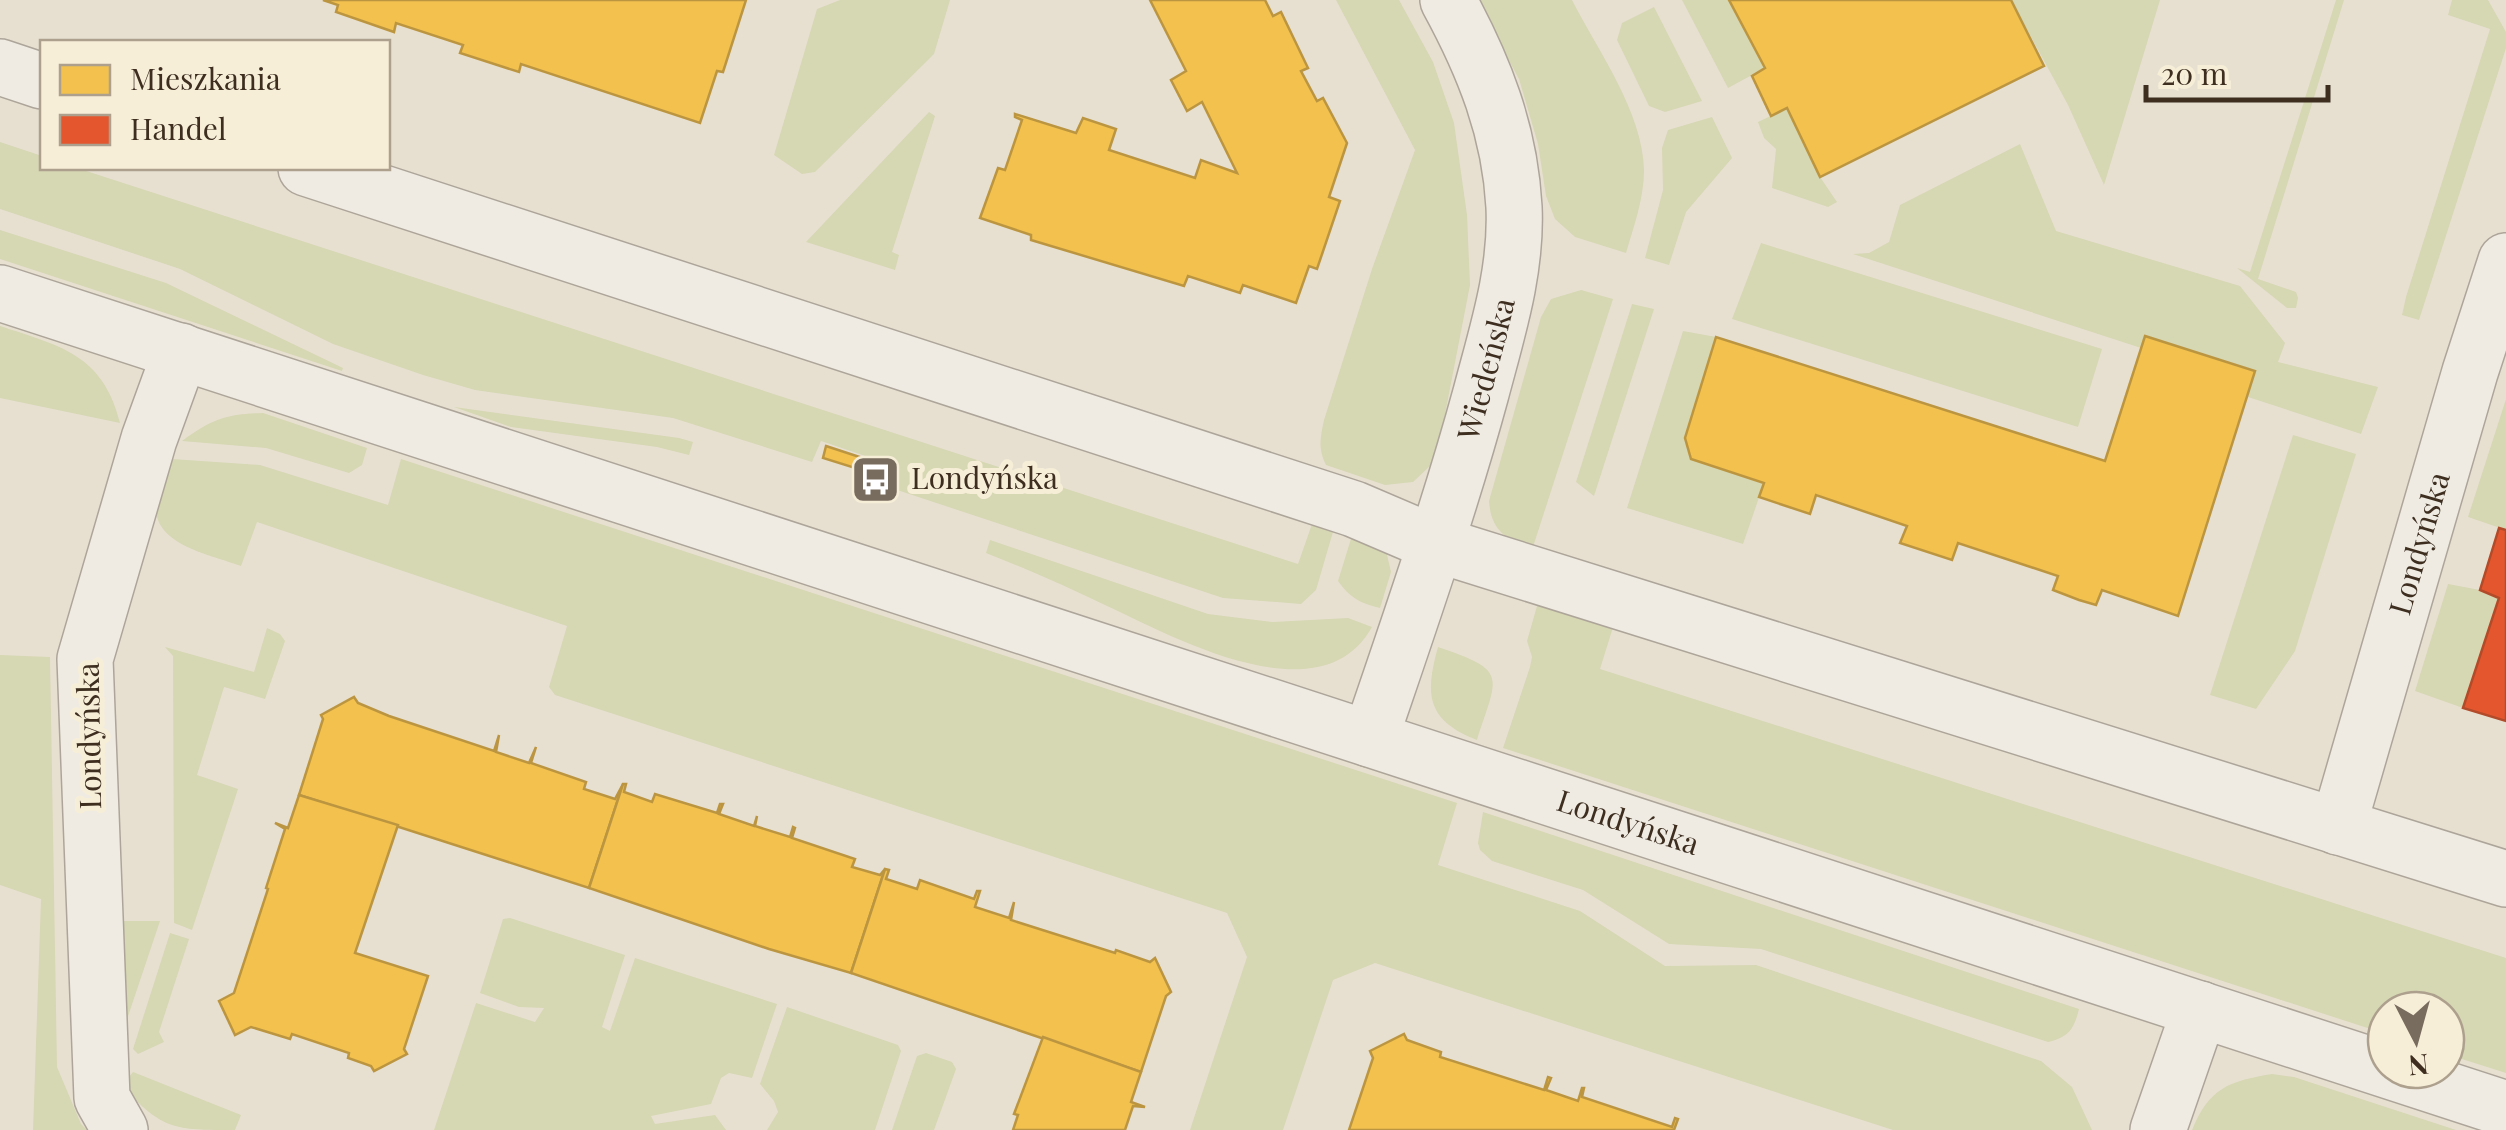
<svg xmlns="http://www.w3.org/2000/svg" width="2506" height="1130" viewBox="0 0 2506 1130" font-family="'Playfair Display',serif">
  <rect width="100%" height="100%" fill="#e7e0d1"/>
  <!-- green -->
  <g fill="#d6d7b3">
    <polygon points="840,0 950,0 934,54 815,172 802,174 774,155 817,9"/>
    <path d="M1336,0H1399L1433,62L1454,123L1467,215L1470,285L1440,440L1431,465L1413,482L1385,485L1326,465C1318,449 1320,438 1324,420L1372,269L1415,150Z"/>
    <path d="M1476,0H1572C1598,51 1643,112 1644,170C1644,198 1634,226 1626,253L1575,237L1555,219L1546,196L1538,144L1519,79Z"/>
    <polygon points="1682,0 1729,0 1765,68 1728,88"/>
    <polygon points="2011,0 2160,0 2104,185 2068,105"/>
    <polygon points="2336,0 2344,0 2258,279 2296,292 2298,298 2296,308 2287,308 2237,268 2250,272"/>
    <polygon points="2452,0 2488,0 2506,32 2506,48 2419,320 2402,315 2406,297 2490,29 2448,15"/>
    <polygon points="1654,7 1702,101 1665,112 1649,106 1617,40 1622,23"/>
    <polygon points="1787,108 1820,177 1837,202 1828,207 1772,188 1776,149 1764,138 1758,122"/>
    <polygon points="929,112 935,116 892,252 899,255 895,270 806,242"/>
    <polygon points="1712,117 1732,158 1686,212 1669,265 1645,258 1663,190 1662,148 1668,130"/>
    <polygon points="0,142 42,156 42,168 77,168 1298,564 1312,524 1335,525 1316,590 1301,604 1223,598 870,481 877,460 821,441 812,462 673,418 475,390 423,375 333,344 180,269 0,209"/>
    <polygon points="2020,144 2056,231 2240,286 2285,343 2278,362 2378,387 2361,434 2248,397 2255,371 2145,336 2141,348 1853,254 1869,253 1889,242 1900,205"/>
    <polygon points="0,230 166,283 343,368 342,371 0,259"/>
    <polygon points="1761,243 2102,349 2078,427 1732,319"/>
    <path d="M1581,290L1613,299L1532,550C1506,539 1491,531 1489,501L1541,317L1551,299Z"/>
    <polygon points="1632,304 1654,309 1594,496 1576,482"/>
    <path d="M0,326C60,346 103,354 120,423L0,398Z"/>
    <polygon points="1683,331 1716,337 1685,438 1691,459 1764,483 1743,544 1627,508"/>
    <polygon points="2506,399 2506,530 2468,517"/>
    <polygon points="454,407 679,438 693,442 689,455 657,447 511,427"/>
    <path d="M263,413L367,448L362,465L349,473L266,448L182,441C212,419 226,414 263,413Z"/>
    <polygon points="2293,435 2356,454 2295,651 2256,709 2210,695"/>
    <path d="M172,459L260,465L388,505L401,459L1457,803L1438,865L1580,911L1665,966L1756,965L2041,1061L2072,1087L2092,1130H1893L1375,963L1333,980L1283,1130H1190L1247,957L1227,913L555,695L549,687L567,626L257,522L241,566C209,554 146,544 157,497C160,484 167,471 172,459Z"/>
    <path d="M1354,529L1385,546L1391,572L1380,608C1361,604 1349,597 1338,581Z"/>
    <path d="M990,540L1208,614L1273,622L1348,618L1372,627C1321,719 1174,637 1107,606C1067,587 1027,569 986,553Z"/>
    <polygon points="2448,584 2480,590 2499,598 2463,708 2415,691"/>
    <polygon points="1539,599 1614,624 1600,669 2506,958 2506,1073 2446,1054 2446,1010 2386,1010 2386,1034 1503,748 1530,667 1532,657 1527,641"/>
    <polygon points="267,628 280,634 285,641 265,699 224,687 197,775 238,789 192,930 174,923 173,656 165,647 254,672"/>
    <path d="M1438,647C1509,671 1498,675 1477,740C1426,720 1425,694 1438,647Z"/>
    <polygon points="0,655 50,657 57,1067 81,1124 87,1130 33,1130 41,899 0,885"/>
    <path d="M1483,812L2079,1009C2074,1029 2069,1037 2048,1042L1761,949L1669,944L1583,890L1492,861L1480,850L1478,843Z"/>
    <polygon points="510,918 625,955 602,1027 610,1031 635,958 777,1004 752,1078 729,1073 721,1078 711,1104 651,1116 655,1124 715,1115 726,1130 434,1130 476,1003 535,1022 544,1008 519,1007 480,993 503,919"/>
    <polygon points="113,921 160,921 114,1058"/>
    <polygon points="170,933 189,939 159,1032 164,1042 138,1054 133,1049"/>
    <polygon points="787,1007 898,1045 901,1051 875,1130 767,1130 778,1112 774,1101 760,1084"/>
    <polygon points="926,1053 952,1062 956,1069 934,1130 892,1130 917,1056"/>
    <path d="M133,1072L241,1115L235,1130C173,1130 163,1130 122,1086Z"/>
    <path d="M2272,1074L2294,1077L2456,1130H2192C2209,1088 2229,1081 2272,1074Z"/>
  </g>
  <!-- homes -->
  <g fill="#f2c14e" stroke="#bc9540" stroke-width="2.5">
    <polygon points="323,0 746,0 723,72 717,71 700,123 521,64 519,72 460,53 463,45 396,23 394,32 336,12 338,5"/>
    <polygon points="1150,0 1265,0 1273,16 1281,12 1308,68 1301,71 1317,101 1323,98 1347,143 1329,197 1340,201 1317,269 1309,266 1296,303 1243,285 1240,293 1188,276 1184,286 1031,240 1031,235 980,218 998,168 1005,170 1022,120 1015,117 1015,114 1076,133 1083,118 1116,129 1109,150 1195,178 1201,160 1237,173 1202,102 1187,111 1171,80 1186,71"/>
    <polygon points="1729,0 2011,0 2044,66 1820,177 1787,108 1771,116 1752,76 1765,68"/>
    <polygon points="2145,336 2255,371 2178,616 2102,590 2096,605 2079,600 2053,590 2058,576 1958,543 1952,560 1900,543 1907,526 1816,495 1810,514 1759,497 1764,483 1691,459 1685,438 1716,337 2105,461"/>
    <polygon points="826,446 875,462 871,473 823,458"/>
    <polygon points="354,697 358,703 389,716 494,751 499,735 496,752 529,763 536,747 531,763 586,782 584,789 615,799 623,784 589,888 299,795 323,719 321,715"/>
    <polygon points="623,784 626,784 624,792 652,802 655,794 717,813 720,804 723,804 719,814 754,826 757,816 755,826 790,837 793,827 795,828 792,838 855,859 852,867 880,875 885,869 851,973 769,949 589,888"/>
    <polygon points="299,795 398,825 355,953 428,976 404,1049 407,1054 374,1071 371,1066 348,1058 349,1053 292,1034 290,1039 251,1027 235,1035 219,1001 234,993 268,889 266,888 285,829 275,823 288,828"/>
    <polygon points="885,869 889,870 886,879 917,889 920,880 974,899 977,891 980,891 975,907 1009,918 1014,902 1011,920 1115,953 1116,950 1150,962 1155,958 1171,992 1166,996 1141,1072 851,973"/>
    <polygon points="1404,1034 1407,1040 1441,1052 1440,1057 1544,1090 1548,1077 1551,1078 1546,1090 1578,1101 1582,1088 1584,1088 1582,1097 1672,1127 1675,1118 1678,1119 1674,1130 1349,1130 1373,1058 1370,1051"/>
    <polygon points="1043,1037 1141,1072 1131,1102 1145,1107 1133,1106 1125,1130 1013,1130 1018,1115 1014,1114"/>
  </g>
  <!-- shops -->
  <polygon fill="#e4572e" stroke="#b24b2a" stroke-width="2.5" points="2499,528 2506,530 2506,721 2463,708 2499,598 2480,590"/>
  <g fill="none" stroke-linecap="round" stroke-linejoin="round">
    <defs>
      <g id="street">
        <polyline points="0,67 42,81"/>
        <polyline points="306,168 1354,509 1436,544 2506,879"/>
        <path id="s1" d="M0,293L2506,1109"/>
        <path id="s2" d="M1370,739C1409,624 1449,510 1481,393C1497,332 1517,271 1514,207C1510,131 1484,66 1448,0"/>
        <path id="s3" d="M2338,827L2470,372L2506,261"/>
        <polyline points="120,1130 102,1098 85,659 149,439 181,351"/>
        <polyline points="2158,1130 2200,1009"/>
      </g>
    </defs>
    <!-- street casing -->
    <use href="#street" stroke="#ada599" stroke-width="58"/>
    <!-- street -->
    <use href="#street" stroke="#efebe3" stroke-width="55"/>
  </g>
  <!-- icons -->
  <defs>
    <symbol id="bus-square" viewBox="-11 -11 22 22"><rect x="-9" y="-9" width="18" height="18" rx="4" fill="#786c5e" stroke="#f7eed8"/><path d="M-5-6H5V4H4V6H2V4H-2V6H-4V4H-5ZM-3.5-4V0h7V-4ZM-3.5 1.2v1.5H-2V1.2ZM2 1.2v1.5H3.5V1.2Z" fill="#fff"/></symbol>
  </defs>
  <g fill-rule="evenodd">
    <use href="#bus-square" x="848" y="452" width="55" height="55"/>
  </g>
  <g text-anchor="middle" stroke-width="10" stroke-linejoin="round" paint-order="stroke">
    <!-- street labels -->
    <g font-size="30" fill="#3d2e20" stroke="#f7eed8">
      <text dy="10" stroke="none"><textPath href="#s2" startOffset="388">Wiedeńska</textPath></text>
      <text dy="10" stroke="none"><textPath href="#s3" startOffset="295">Londyńska</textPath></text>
      <text transform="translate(90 736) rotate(-91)" y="10">Londyńska</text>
      <text dy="10" stroke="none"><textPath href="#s1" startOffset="1712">Londyńska</textPath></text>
    </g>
    <!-- poi labels -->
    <g font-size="30" fill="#3d2e20" stroke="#f7eed8" text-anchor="start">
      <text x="911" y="489">Londyńska</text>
    </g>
  </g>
  <!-- legend -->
  <rect x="40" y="40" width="350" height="130" fill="#f7eed8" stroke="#ada18e" stroke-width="2.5"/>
  <rect x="60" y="65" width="50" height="30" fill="#f2c14e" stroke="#ada18e" stroke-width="2.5"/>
  <text x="130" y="90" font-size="30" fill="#3d2e20">Mieszkania</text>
  <rect x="60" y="115" width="50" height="30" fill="#e4572e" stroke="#ada18e" stroke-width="2.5"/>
  <text x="130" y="140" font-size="30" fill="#3d2e20">Handel</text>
  <!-- north arrow -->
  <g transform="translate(2416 1040) rotate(174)"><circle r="48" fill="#f7eed8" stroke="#ada18e" stroke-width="2.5"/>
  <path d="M0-8L18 38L0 25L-18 38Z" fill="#786c5e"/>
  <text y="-15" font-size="28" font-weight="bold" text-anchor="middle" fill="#3d2e20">N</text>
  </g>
  <!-- scale -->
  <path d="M2146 85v15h182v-15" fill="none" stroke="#3d2e20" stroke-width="5"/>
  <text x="2161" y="85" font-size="30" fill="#3d2e20" stroke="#f7eed8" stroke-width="8" paint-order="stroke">20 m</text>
</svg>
